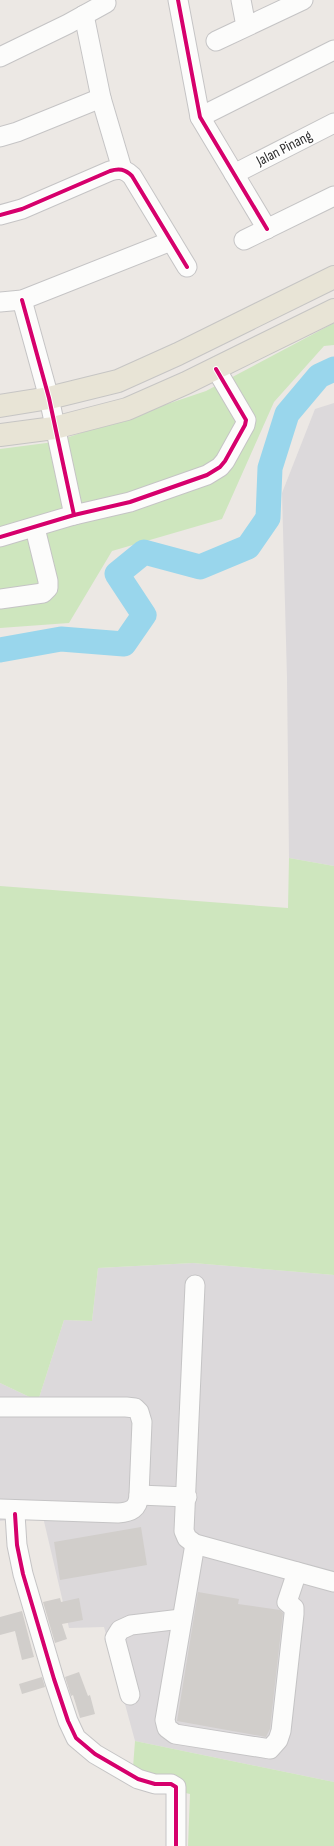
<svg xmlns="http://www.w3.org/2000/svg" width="334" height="1846" viewBox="0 0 334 1846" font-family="'Sofia Sans Condensed',sans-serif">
  <rect width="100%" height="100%" fill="#ece8e4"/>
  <!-- industrial -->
  <g fill="#dcd9db">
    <polygon points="334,403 334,866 289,858 287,678 282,493 315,409"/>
    <polygon points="193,1263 334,1275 334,1782 135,1741 104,1627 69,1628 43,1517 0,1521 0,1383 38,1401 64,1320 92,1321 98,1268"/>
  </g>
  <!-- green -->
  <g fill="#cee6be">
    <polygon points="334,323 334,345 324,346 274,402 222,519 112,551 69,623 0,628 0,449 54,442 206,391"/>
    <polygon points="289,858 334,866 334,1275 193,1263 98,1268 92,1321 64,1320 38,1401 0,1383 0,886 288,908"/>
    <polygon points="135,1741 334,1782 334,1846 188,1846 190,1794 132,1781"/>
  </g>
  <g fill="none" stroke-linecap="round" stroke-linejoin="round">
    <!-- river -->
    <polyline stroke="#99d6ec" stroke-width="25" points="0,650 61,639 124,644 144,615 117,574 144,552 200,567 248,547 268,518 270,468 287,414 319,376 334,369"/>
  </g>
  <!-- building -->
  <g fill="#d1cecb">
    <polygon points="141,1527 147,1565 60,1580 54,1542"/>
    <polygon points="198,1592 239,1599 238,1604 280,1610 283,1613 270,1729 266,1737 177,1721"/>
    <polygon points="60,1598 61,1602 79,1598 83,1620 62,1624 67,1639 55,1643 43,1602"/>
    <polygon points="22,1611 34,1657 22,1660 15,1631 0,1635 0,1617"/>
    <polygon points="79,1672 88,1696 90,1695 95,1714 80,1718 73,1695 71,1696 65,1677"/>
    <polygon points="42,1677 45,1687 22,1694 19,1684"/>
  </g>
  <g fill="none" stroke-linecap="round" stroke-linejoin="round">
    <defs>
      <g id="minor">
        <polyline points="178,0 200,117 267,229"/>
        <polyline points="241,0 246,26"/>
        <polyline points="84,15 101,98 122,169"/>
        <polyline points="216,41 303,0"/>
        <polyline points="0,57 68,24 106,3"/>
        <polyline points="200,117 334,50"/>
        <polyline points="0,137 17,132 101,98"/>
        <polyline points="234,174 334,123"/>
        <path d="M0,215L22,209L110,171C119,168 125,169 132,176L187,267"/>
        <polyline points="244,240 334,196"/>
        <polyline points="22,300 49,398 74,515"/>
        <polyline points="0,302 22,300 171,241"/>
        <polyline points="0,537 74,515 130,502 207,475 220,467 225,461 245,425 246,420 216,369"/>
        <polyline points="0,599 43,593 48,588 48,581 35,528"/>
        <polyline points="195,1285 184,1531 187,1538 195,1544 334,1582"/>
        <path d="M0,1407H126L135,1408L139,1412L142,1422L139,1495C138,1509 131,1512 118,1513L0,1509"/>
        <polyline points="139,1495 187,1497"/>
        <polyline points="15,1514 17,1545 23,1574 54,1679 68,1721 76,1738 95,1754 138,1779 155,1784 171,1784 176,1787 176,1846"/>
        <polyline points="195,1544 165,1720 167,1728 175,1734 270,1749 278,1740 281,1731 294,1614 294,1608 287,1602 297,1572"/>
        <polyline points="130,1695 115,1638 120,1630 131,1625 181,1619"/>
      </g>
      <g id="major">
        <polyline points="0,406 49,398 118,381 178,354 334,277"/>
        <polyline points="0,435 54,428 127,409 186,383 334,310"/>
      </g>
    </defs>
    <!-- minor casing -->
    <use href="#minor" stroke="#c5c4c5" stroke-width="21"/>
    <!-- major casing -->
    <use href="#major" stroke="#c6c5c4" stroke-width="24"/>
    <!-- minor -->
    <use href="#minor" stroke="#fcfcfb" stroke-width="19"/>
    <!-- major -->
    <use href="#major" stroke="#e8e4d6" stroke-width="22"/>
    <defs>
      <g id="cycleway">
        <polyline points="178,0 200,117 267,229"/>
        <path d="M0,215L22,209L110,171C119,168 125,169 132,176L187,267"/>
        <polyline points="22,300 49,398 74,515"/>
        <polyline points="0,537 74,515 130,502 207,475 220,467 225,461 245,425 246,420 216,369"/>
        <polyline points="15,1514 17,1545 23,1574 54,1679 68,1721 76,1738 95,1754 138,1779 155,1784 171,1784 176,1787 176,1846"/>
      </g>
    </defs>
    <!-- cycleway casing -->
    <use href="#cycleway" stroke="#fff" stroke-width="6"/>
    <!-- cycleway -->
    <use href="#cycleway" stroke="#d6006c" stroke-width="4"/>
  </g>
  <g text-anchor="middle" stroke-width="3" stroke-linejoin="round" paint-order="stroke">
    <!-- street labels -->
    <g font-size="15" fill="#2e2e2e" stroke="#fff">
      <text transform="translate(284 148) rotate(-27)" y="5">Jalan Pinang</text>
    </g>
  </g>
</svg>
